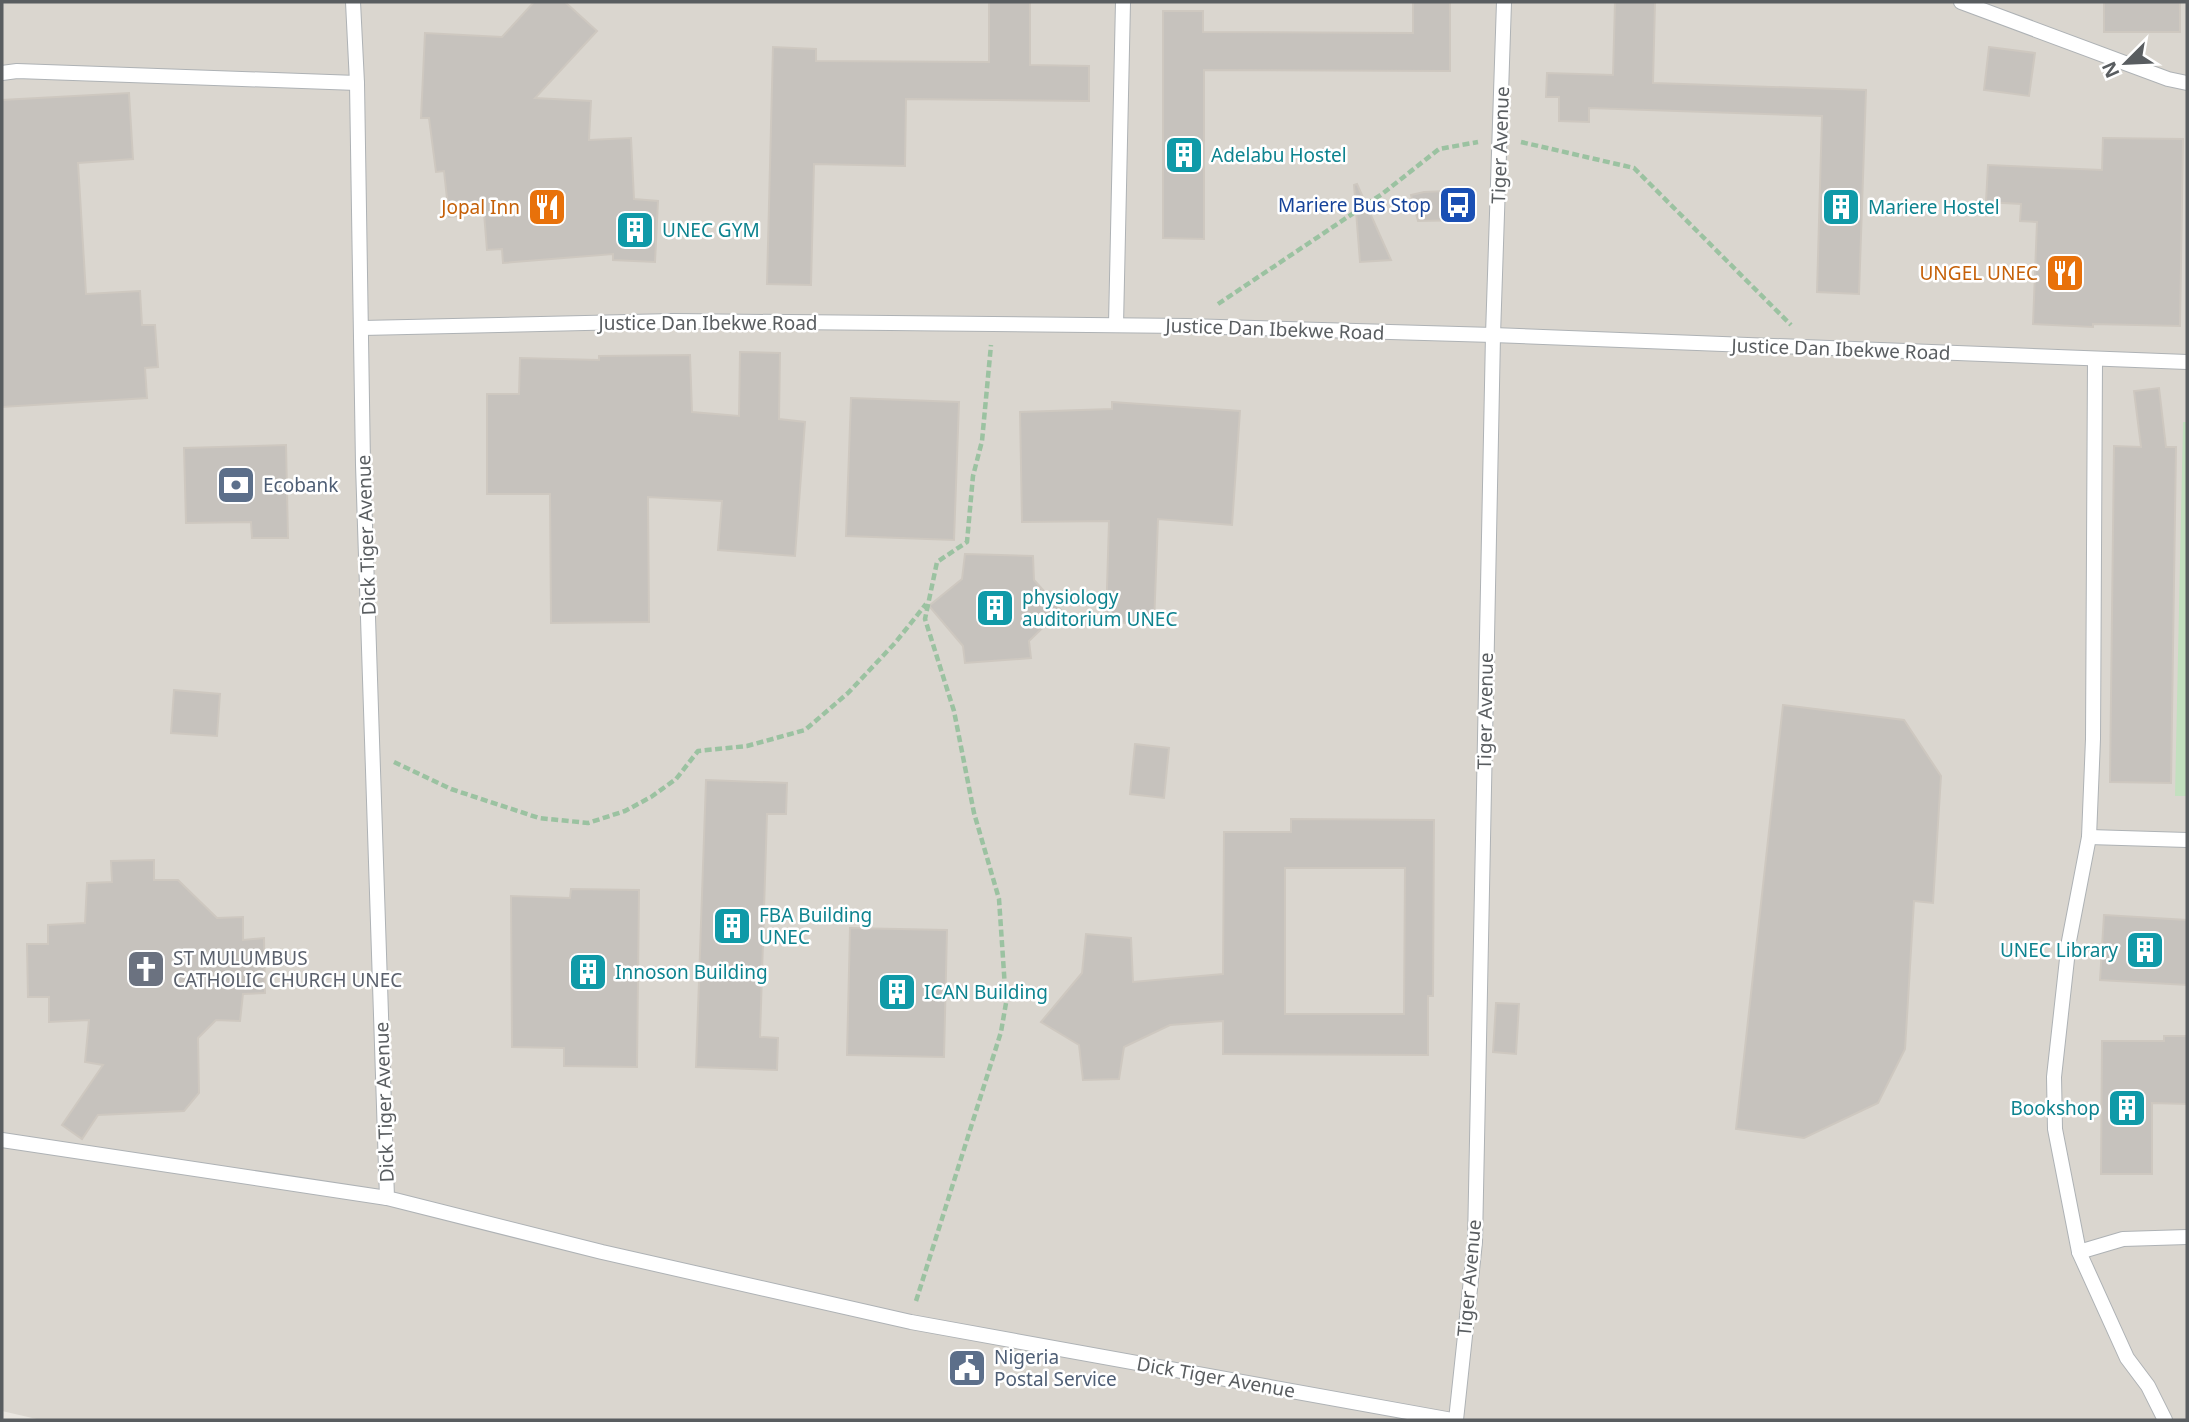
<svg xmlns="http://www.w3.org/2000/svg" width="2189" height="1422" viewBox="0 0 2189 1422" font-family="'Noto Sans',sans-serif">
  <rect width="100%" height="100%" fill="#eae7e1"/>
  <!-- education -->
  <polygon fill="#dad6cf" points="2,2 2187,2 2187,1420 41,1420 2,1411"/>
  <!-- green -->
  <polygon fill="#c3e0bf" points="2183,422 2187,422 2187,796 2175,796"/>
  <!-- building -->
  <g fill="#c6c2bd" stroke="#cec8c0" stroke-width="2" fill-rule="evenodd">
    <polygon points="534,2 565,2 597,31 535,98 591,101 589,140 631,138 634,199 658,201 655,262 613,260 613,254 503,263 502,249 487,250 484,213 449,217 444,171 436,172 429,118 421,118 425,33 502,37"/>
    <polygon points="989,2 1030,2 1030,65 1089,66 1089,101 906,99 905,166 814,164 811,285 767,284 773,47 816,49 816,61 989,62"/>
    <polygon points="1413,2 1450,2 1450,71 1204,70 1204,239 1163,238 1163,11 1203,11 1203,32 1413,33"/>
    <polygon points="1615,2 1655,2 1653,83 1866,90 1859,294 1817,292 1822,116 1589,108 1589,122 1559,121 1559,97 1546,97 1547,73 1613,75"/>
    <rect x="2104" y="2" width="76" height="30"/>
    <polygon points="1989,47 2035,53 2029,96 1984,90"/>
    <polygon points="129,93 133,159 78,163 86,294 140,291 142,325 155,325 158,367 145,368 147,398 2,407 2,100"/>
    <polygon points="2103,138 2183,139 2180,326 2093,324 2093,327 2033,324 2037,222 2020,221 2021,204 1986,202 1988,165 2102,170"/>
    <polygon points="1357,184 1391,260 1360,262 1354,185"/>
    <polygon points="1470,190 1471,220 1418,221 1411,195 1424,192"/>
    <polygon points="740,352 780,353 779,419 805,422 795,556 718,550 722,501 648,497 649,622 551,623 550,494 487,494 487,394 519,394 520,358 599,360 599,356 690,355 692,412 739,416"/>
    <polygon points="2159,388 2166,447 2176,447 2171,783 2110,782 2114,446 2141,447 2134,391"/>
    <polygon points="851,398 959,402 954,540 846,536"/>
    <polygon points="1112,402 1240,411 1232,525 1158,519 1154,624 1106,622 1109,521 1022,522 1020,412 1112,409"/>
    <polygon points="286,445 288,538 252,538 251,522 186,523 184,448"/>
    <polygon points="965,554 1033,556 1034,580 1061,610 1029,641 1031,658 965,663 963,646 929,606 962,579"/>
    <polygon points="174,690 220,694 217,736 171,733"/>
    <polygon points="1783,705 1904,720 1941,776 1933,903 1914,901 1905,1049 1878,1103 1804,1138 1736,1129"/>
    <polygon points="1135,744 1169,748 1164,798 1130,794"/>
    <polygon points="706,780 787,783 786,814 767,814 760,1037 778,1038 777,1070 696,1067"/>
    <path d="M1291,819L1434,820L1433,996H1428V1055L1223,1054V1021L1170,1025L1124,1047L1119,1079L1083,1080L1079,1045L1041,1022L1082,973L1086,934L1131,938L1133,982L1223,974L1224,832H1291ZM1285,868H1405L1404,1014H1285Z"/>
    <polygon points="154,860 154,880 178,880 217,918 243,917 243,940 264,938 265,993 243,994 240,1021 216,1020 198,1038 199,1093 184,1111 98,1115 82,1139 62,1125 103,1065 85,1062 89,1020 49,1022 49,997 28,997 27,944 48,944 48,925 85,923 87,883 112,882 111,861"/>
    <polygon points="571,889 639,890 637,1067 564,1066 564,1048 512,1047 511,896 570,898"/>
    <polygon points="2104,915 2187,920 2187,985 2100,980"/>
    <polygon points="850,928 947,930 944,1057 847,1055"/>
    <polygon points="1496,1003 1519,1004 1516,1054 1493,1052"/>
    <polygon points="2164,1036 2187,1036 2187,1104 2152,1103 2152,1174 2101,1174 2102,1041 2164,1041"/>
  </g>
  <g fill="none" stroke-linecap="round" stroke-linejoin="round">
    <defs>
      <g id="lane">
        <polyline points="353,2 357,83 363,465 387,1198 602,1252 911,1322 1452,1420"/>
        <polyline points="1961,2 2168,79 2187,83"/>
        <polyline points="2,73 17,71 357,83"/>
        <polyline points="1116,325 1123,2"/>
        <polyline points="362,328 673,321 1186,326 1493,335 2187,362"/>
        <polyline points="2095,360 2093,739 2089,837 2069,941 2054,1077 2055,1129 2079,1252 2127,1358 2148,1386 2165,1420"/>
        <polyline points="2089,837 2187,840"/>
        <polyline points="2,1140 387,1198"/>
        <polyline points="2079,1252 2123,1239 2187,1237"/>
        <polyline points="1456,1420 1475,1242 1493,335 1504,2"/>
      </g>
    </defs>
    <!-- lane casing -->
    <use href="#lane" stroke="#aeb2b5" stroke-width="16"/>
    <!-- path -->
    <g stroke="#9bc2a1" stroke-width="4.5" stroke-dasharray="7 3.5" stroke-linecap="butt">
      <polyline points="1521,142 1634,168 1791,325"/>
      <polyline points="1218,304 1382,194 1439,149 1478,142"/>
      <polyline points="394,762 451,789 539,818 588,823 625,811 651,797 676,779 698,751 747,746 805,730 848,693 895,643 926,604"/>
      <polyline points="916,1301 1001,1032 1006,1003 999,899 974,813 954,711 925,619 937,562 967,542 973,476 982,441 991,345"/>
    </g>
    <!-- lane -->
    <use href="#lane" stroke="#fff" stroke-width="14"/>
  </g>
  <!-- icons -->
  <defs>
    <symbol id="building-square" viewBox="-11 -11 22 22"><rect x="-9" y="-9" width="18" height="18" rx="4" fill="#0f9aa8" stroke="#fff"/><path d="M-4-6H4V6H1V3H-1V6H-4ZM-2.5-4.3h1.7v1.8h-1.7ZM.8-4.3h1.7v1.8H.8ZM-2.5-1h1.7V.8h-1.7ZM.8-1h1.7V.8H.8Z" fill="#fff"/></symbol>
    <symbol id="bus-square" viewBox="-11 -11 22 22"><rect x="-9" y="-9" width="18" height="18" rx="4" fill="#1a4fb4" stroke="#fff"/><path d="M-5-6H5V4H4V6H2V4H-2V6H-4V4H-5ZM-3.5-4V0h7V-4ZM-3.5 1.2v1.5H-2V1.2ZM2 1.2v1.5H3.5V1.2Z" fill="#fff"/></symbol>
    <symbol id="restaurant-square" viewBox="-11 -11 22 22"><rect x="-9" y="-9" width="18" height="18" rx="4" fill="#e8710a" stroke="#fff"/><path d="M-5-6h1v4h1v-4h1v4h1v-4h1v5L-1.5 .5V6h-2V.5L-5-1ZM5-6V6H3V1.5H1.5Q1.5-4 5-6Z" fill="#fff"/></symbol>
    <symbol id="bank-square" viewBox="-11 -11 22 22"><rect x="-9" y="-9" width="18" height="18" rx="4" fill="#5c6f8a" stroke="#fff"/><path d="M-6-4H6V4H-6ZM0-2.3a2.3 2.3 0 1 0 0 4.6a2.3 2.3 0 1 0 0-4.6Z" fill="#fff"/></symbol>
    <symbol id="church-square" viewBox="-11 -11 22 22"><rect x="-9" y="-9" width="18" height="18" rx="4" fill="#6b7280" stroke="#fff"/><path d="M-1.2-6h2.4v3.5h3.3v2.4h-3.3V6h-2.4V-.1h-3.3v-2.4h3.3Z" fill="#fff"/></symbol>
    <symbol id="civic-square" viewBox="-11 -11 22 22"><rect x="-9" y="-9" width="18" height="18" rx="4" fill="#5c6f8a" stroke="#fff"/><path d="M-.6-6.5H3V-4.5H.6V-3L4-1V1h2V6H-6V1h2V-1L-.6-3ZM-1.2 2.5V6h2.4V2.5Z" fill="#fff"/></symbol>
  </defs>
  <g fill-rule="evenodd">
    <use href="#building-square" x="1162" y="133" width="44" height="44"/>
    <use href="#bus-square" x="1436" y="183" width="44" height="44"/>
    <use href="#restaurant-square" x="525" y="185" width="44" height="44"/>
    <use href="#building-square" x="1819" y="185" width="44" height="44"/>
    <use href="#building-square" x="613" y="208" width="44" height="44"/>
    <use href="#restaurant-square" x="2043" y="251" width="44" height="44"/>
    <use href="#bank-square" x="214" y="463" width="44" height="44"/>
    <use href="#building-square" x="973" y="586" width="44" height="44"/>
    <use href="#building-square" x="710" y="904" width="44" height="44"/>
    <use href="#building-square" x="2123" y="928" width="44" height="44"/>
    <use href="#church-square" x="124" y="947" width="44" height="44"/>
    <use href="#building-square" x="566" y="950" width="44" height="44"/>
    <use href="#building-square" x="875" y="970" width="44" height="44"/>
    <use href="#building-square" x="2105" y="1086" width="44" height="44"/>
    <use href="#civic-square" x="945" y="1346" width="44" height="44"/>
  </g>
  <g text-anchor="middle" stroke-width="5" stroke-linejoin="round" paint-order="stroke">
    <!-- street labels -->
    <g font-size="19" fill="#595d60" stroke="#fff">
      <text transform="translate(1500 145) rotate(-88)" y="7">Tiger Avenue</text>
      <text x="708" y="330">Justice Dan Ibekwe Road</text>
      <text transform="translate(1275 329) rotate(2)" y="7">Justice Dan Ibekwe Road</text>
      <text transform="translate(1841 349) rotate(2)" y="7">Justice Dan Ibekwe Road</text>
      <text transform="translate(366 535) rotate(-92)" y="7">Dick Tiger Avenue</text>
      <text transform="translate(1485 711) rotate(-89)" y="7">Tiger Avenue</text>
      <text transform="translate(384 1102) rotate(-92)" y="7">Dick Tiger Avenue</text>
      <text transform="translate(1469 1278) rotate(-85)" y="7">Tiger Avenue</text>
      <text transform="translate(1216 1377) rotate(10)" y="7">Dick Tiger Avenue</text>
    </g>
    <!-- culture labels -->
    <g font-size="19" fill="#0d838f" stroke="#fff" text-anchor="start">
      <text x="1211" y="162">Adelabu Hostel</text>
      <text x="1868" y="214">Mariere Hostel</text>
      <text x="662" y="237">UNEC GYM</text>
      <text x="1022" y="604">physiology<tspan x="1022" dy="22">auditorium UNEC</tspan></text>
      <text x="759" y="922">FBA Building<tspan x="759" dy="22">UNEC</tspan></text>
      <text x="2118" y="957" text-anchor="end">UNEC Library</text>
      <text x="615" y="979">Innoson Building</text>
      <text x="924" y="999">ICAN Building</text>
      <text x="2100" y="1115" text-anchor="end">Bookshop</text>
    </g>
    <!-- transit labels -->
    <g font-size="19" fill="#164399" stroke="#fff" text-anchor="end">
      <text x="1431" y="212">Mariere Bus Stop</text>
    </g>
    <!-- food labels -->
    <g font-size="19" fill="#c56008" stroke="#fff" text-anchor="end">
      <text x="520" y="214">Jopal Inn</text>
      <text x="2038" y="280">UNGEL UNEC</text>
    </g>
    <!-- service labels -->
    <g font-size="19" fill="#4e5e75" stroke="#fff" text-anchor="start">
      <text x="263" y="492">Ecobank</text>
      <text x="994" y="1364">Nigeria<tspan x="994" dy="22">Postal Service</tspan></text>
    </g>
    <!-- worship labels -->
    <g font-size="19" fill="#5b616d" stroke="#fff" text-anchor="start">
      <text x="173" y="965">ST MULUMBUS<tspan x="173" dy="22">CATHOLIC CHURCH UNEC</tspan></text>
    </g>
  </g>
  <!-- border -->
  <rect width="2189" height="1422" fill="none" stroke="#595d60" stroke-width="7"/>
  <!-- north arrow -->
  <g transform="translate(2126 63) rotate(246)" stroke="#ffffff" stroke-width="5" paint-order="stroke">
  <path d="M0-5L12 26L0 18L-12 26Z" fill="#595d60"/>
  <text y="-10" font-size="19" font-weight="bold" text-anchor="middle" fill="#595d60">N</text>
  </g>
</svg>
